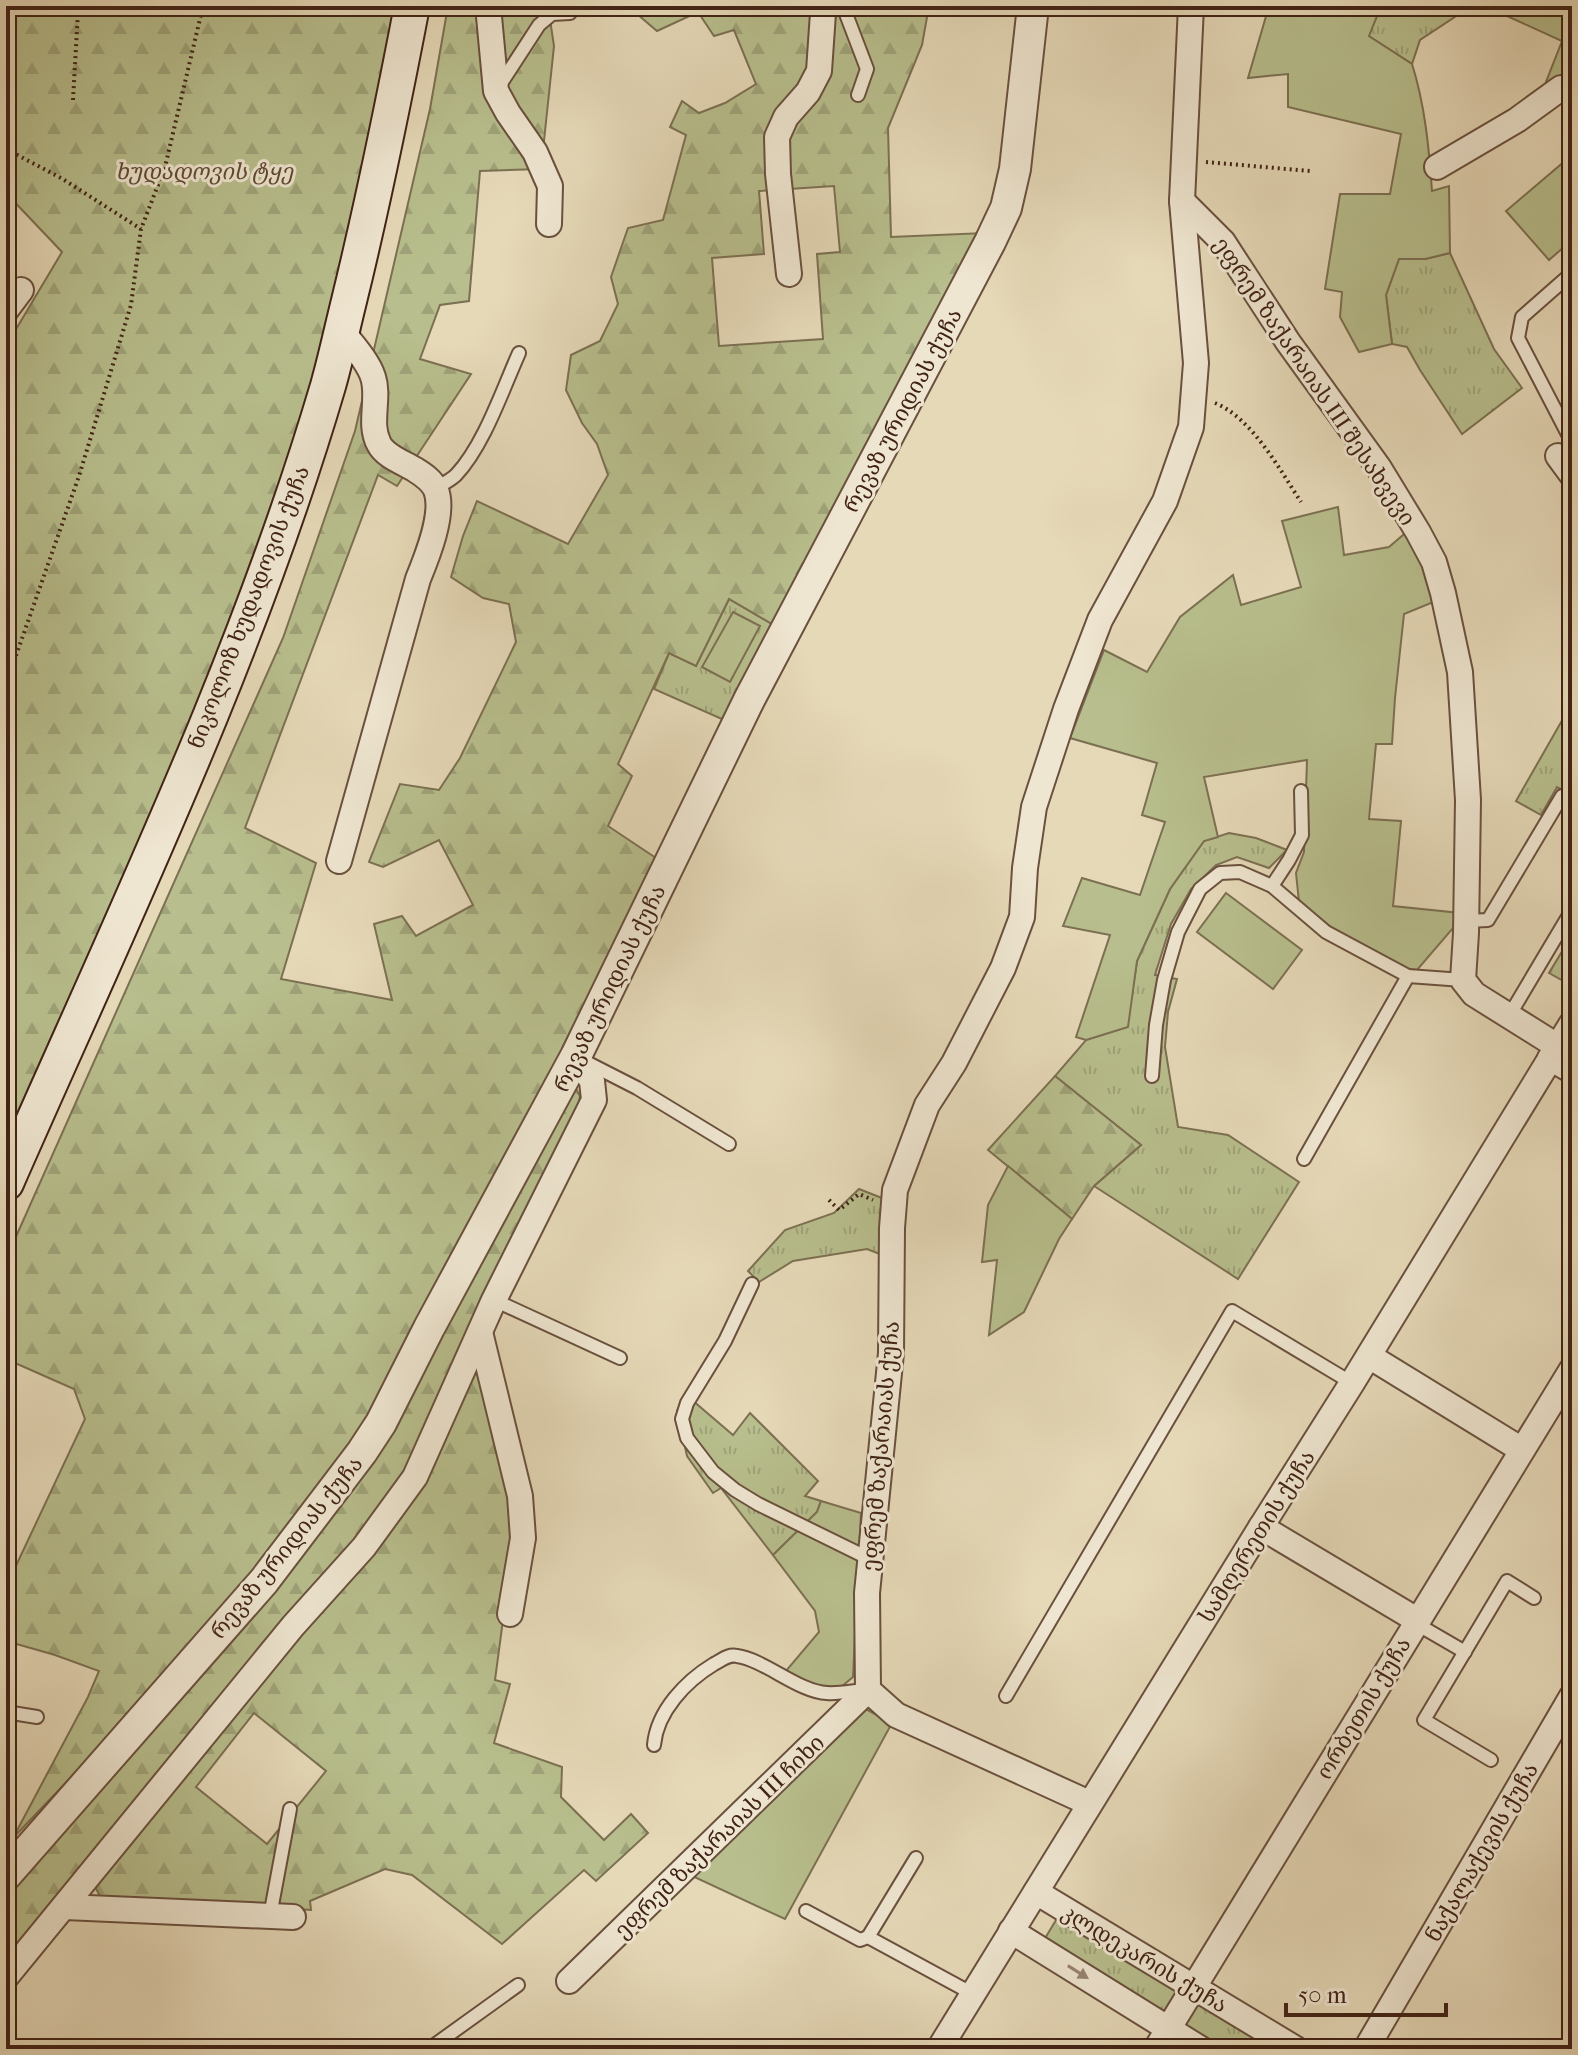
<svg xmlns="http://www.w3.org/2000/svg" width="1578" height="2055" viewBox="0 0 1578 2055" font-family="'IM FELL French Canon','Noto Serif Georgian',serif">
  <defs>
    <pattern id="grass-tufts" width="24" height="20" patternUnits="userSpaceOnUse" patternTransform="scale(2)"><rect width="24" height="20" fill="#b8be8d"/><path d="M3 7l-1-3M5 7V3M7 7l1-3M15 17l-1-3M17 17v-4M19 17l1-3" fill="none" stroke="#9fa379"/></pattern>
    <pattern id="forest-firs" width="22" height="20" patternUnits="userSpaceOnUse" patternTransform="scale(2)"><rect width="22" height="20" fill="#b8be8d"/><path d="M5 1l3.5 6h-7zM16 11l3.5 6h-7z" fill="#9fa379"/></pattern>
  </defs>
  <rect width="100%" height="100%" fill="#e6d9b8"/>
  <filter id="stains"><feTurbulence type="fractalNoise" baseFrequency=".0025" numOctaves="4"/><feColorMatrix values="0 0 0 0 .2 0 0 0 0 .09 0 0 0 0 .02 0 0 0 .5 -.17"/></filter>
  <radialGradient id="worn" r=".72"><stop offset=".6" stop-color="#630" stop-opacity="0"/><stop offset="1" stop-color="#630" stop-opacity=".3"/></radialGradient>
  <!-- grass -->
  <g fill="url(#grass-tufts)" stroke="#7c7052" stroke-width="2">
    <polygon points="1381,6 1572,6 1572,80 1554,85 1546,82 1562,41 1496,11 1461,13 1420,40 1412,64 1368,36"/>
    <polygon points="1450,253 1494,349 1522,388 1462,434 1420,370 1407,347 1392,344 1386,295 1399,259 1425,259"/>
    <polygon points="729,599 772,624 724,720 654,689 669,653 696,666"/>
    <polygon points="1572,703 1572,795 1557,787 1541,815 1516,801"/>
    <polygon points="1229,833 1256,838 1287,850 1269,868 1237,857 1216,865 1191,889 1171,924 1155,975 1177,979 1168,1012 1165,1047 1178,1127 1228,1135 1299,1182 1238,1279 1094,1186 1141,1145 1055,1076 1086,1040 1127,1027 1137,961 1170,889 1204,841"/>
    <polygon points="1572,935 1572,978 1567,983 1549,973"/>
    <polygon points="859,1189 887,1200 885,1256 867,1249 793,1261 759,1282 748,1271 785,1230 834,1213"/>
    <polygon points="685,1394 733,1435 750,1413 818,1481 805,1496 821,1501 817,1512 773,1555 721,1488 713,1493 687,1456 677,1411"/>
    <polygon points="1059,1915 1281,2049 1214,2049 1041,1945"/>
  </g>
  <!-- forest -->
  <g fill="url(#forest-firs)" stroke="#7c7052" stroke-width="2" fill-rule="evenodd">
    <polygon points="6,6 411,6 264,587 6,1144 6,346 62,252 6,193"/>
    <path d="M448,6H548L554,46L541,169L480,171L469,301L440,305L420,359L471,374L397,486L378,475L245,828L316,863L281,979L392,1000L374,924L402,916L416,936L473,905L439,840L383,867L369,862L400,784L439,790L460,758L516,642L509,604L483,598L451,577L463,536L477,501L568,544L608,475L597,444L582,423L566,390L571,355L600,341L618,304L611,277L628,228L663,220L686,135L670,127L682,101L699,113L725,103L756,84L734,30L714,36L698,12L657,31L637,14L641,6H929L922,45L888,128L891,237L984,233L772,624L729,599L696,666L669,653L618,764L632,776L608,826L659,860L575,1030L364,1434L186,1657L13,1838L88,1697L99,1671L55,1655L6,1641V1587L85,1419L74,1389L6,1359V1259L283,638L355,431L430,109ZM834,186L840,252L817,254L823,339L719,346L712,258L764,254L759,191Z"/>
    <polygon points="1055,1076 1141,1145 1094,1186 1072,1219 988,1150"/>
    <polygon points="574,1085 580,1096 578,1110 400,1486 6,1968 6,1888 371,1456"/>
    <path d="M473,1358L513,1486L514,1537L495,1680L510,1684L494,1743L562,1767L561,1797L604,1840L631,1814L648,1833L596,1881L584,1870L502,1944L412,1875L385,1869L310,1901L311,1910L100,1896L94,1885L373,1541ZM254,1713L326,1771L267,1844L196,1787Z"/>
  </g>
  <!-- garden -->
  <g fill="#b8be8d" stroke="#7c7052" stroke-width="2">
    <path d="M1269,6H1381L1369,36L1412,64C1425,105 1429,148 1432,191L1449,186L1450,253L1425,259H1399L1386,295L1392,344L1359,352L1340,317L1342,292L1325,289L1340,194H1390L1401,134L1288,107V74L1248,78Z"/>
    <polygon points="1572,155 1572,240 1549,260 1506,211"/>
    <polygon points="1338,507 1344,555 1389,547 1410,529 1436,601 1404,614 1395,698 1392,744 1376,744 1369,819 1401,821 1393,906 1460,913 1460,920 1417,970 1393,968 1337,932 1299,902 1296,873 1304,852 1307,760 1204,777 1218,837 1204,841 1170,889 1137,961 1128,1027 1086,1040 1076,1037 1110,935 1063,926 1082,878 1140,895 1165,822 1142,815 1157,763 1070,738 1104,650 1147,672 1180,617 1233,575 1241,605 1301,587 1282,521"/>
    <polygon points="733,612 760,626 730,682 702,667"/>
    <polygon points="1226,893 1302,950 1273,989 1197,932"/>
    <polygon points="1008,1166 1072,1219 1059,1239 1024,1312 989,1335 997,1260 982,1262 988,1205"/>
    <polygon points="821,1501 861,1513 853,1677 841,1687 823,1688 785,1672 819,1632 815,1611 773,1555 817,1512"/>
    <polygon points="862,1707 892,1723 785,1919 690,1875"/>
  </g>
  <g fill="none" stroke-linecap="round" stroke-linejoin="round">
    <defs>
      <g id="service">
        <polyline points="843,6 867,69 858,95"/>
        <polyline points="498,88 539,25 552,14 570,13"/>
        <polyline points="1572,273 1522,317 1518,338 1572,442"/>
        <path d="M436,489C442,484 451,480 456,475C484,445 502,391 519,353"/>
        <polyline points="1272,886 1289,860 1302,835 1301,791"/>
        <polyline points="1466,921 1488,920 1562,796 1572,802"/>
        <polyline points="1509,1016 1572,910"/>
        <polyline points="586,1062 637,1088 729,1144"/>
        <polyline points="1152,1076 1156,1025 1164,980 1178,932 1200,889 1220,873 1240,872 1272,886 1326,932 1408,976 1463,980"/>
        <polyline points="1304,1159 1408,976"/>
        <polyline points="752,1284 725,1341 687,1403 682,1419 687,1438 713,1472 735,1490 758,1504 870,1559"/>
        <polyline points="494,1300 620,1358"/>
        <polyline points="1415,1623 1465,1652"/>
        <polyline points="1006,1696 1232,1311 1352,1383"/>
        <polyline points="6,1712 37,1717"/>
        <path d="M654,1745C657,1711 686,1681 714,1664C722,1660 728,1654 737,1656C765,1660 799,1692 827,1693C839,1694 852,1691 864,1690"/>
        <polyline points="1491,1760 1424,1720 1507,1581 1534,1598"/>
        <polyline points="916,1858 868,1937 973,1994"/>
        <polyline points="806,1911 860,1940 868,1937"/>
        <polyline points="270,1916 290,1809"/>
        <polyline points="429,2049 518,1985"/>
      </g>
      <g id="minor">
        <polyline points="488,6 496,91 508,113 535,152 550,186 549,224"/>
        <polyline points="1437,167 1517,120 1561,88 1572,88"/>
        <polyline points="1182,201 1223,242 1288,342 1379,468 1418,532 1434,562 1443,593 1460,672 1468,800 1466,933 1463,980 1474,994 1557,1046"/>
        <polyline points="789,274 778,174 777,137 786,117 808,92 819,71 823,13 827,6"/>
        <polyline points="6,310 21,290"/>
        <polyline points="1558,456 1572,475"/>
        <path d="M339,861L418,579C427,557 445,513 436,490C432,480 422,474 414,469C402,462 385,456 379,444C368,424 380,398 373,377C368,361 352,344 342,331"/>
        <polyline points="1550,1058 1572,1071"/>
        <polyline points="480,1332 520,1496 523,1538 510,1614"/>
        <polyline points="1369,1356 1522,1450"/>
        <polyline points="1261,1527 1417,1620"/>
        <polyline points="1089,1803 896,1715 868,1690 867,1593 891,1353 892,1228 895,1190 927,1105 954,1063 1003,968 1022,917 1025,868 1034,807 1066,709 1100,620 1165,501 1191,427 1196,363 1182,201 1191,6"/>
        <polyline points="1036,1892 1296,2049"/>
        <polyline points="65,1907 293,1917"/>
        <polyline points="1011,1931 1201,2049"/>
        <polyline points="6,1977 293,1626 364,1547 415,1477 494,1300 594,1100 592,1081 576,1056"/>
        <polyline points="569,1981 868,1690"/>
        <polyline points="939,2049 1261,1527 1352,1383 1572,1023"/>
        <polyline points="1156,2049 1572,1369"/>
        <polyline points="1366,2049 1572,1696"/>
      </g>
      <polyline id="tertiary" points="6,1875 264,1581 362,1452 381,1423 429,1328 576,1056 749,700 990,242 1006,208 1015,169 1033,6"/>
      <path id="secondary" d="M6,1183C121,921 247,661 328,386C336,358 342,329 349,301C373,203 393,105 412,6"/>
    </defs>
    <!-- service casing -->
    <use href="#service" stroke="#6a503e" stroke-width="16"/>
    <!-- minor casing -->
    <use href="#minor" stroke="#6a503e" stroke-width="28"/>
    <!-- tertiary casing -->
    <use href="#tertiary" stroke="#6a503e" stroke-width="34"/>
    <!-- secondary casing -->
    <use href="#secondary" stroke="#412316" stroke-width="38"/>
    <!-- path -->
    <g stroke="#412316" stroke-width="4" stroke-dasharray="2 4" stroke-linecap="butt">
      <polyline points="6,12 78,12 85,6"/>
      <polyline points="73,100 78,12"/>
      <polyline points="6,149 61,178 141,229"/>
      <polyline points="1206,162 1310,171"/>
      <path d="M1215,403C1252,418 1280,470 1301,502"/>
      <polyline points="6,684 79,476 131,305 141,229 165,167 203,6"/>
      <path d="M1572,727C1560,733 1560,746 1572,752"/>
      <polyline points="829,1200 839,1210 859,1194 873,1200"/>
    </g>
    <!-- service -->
    <use href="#service" stroke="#efe6d1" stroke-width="12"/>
    <!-- minor -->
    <use href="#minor" stroke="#efe6d1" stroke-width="24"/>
    <!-- tertiary -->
    <use href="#tertiary" stroke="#efe6d1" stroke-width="30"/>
    <!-- secondary -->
    <use href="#secondary" stroke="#efe6d1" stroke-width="34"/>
  </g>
  <!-- one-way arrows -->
  <defs><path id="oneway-solid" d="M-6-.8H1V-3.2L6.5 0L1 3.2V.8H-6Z" transform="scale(2)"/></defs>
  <use fill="#988474" href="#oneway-solid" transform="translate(1078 1972) rotate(32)"/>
  <g text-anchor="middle" stroke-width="6" stroke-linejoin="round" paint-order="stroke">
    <!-- park labels -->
    <g font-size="22" font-style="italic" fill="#5f4a34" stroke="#efe6d1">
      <text x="204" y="179">ხუდადოვის ტყე</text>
    </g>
    <!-- street labels -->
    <g font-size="22" fill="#412316" stroke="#efe6d1">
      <text transform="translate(1315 381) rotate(56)" y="8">ეფრემ ზაქარაიას III შესახვევი</text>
      <text transform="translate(902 410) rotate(-62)" y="8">რევაზ ურიდიას ქუჩა</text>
      <text transform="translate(248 607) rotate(-69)" y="8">ნიკოლოზ ხუდადოვის ქუჩა</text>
      <text transform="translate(609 988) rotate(-64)" y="8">რევაზ ურიდიას ქუჩა</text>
      <text transform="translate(880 1446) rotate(-85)" y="8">ეფრემ ზაქარაიას ქუჩა</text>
      <text transform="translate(1256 1536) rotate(-58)" y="8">სამღერეთის ქუჩა</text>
      <text transform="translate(286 1547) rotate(-51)" y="8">რევაზ ურიდიას ქუჩა</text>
      <text transform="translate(1363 1708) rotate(-59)" y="8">ორბეთის ქუჩა</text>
      <text transform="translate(719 1836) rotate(-44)" y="8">ეფრემ ზაქარაიას III ჩიხი</text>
      <text transform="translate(1481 1852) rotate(-60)" y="8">ნაქალაქევის ქუჩა</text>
      <text transform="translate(1145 1958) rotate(31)" y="8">კლდეკარის ქუჩა</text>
    </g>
  </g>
  <!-- margin -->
  <rect width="1578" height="2055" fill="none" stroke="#e6d9b8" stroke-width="32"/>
  <rect x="8" y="8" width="1562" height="2039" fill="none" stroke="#412316" stroke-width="4"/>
  <rect x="16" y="16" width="1546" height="2023" fill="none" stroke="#412316" stroke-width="2"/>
  <!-- scale -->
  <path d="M1286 2003v12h160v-12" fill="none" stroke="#412316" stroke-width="4"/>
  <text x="1298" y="2003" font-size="24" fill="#412316" stroke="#efe6d1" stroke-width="6" paint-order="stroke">50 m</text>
  <rect width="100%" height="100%" filter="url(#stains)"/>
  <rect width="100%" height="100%" fill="url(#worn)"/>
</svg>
